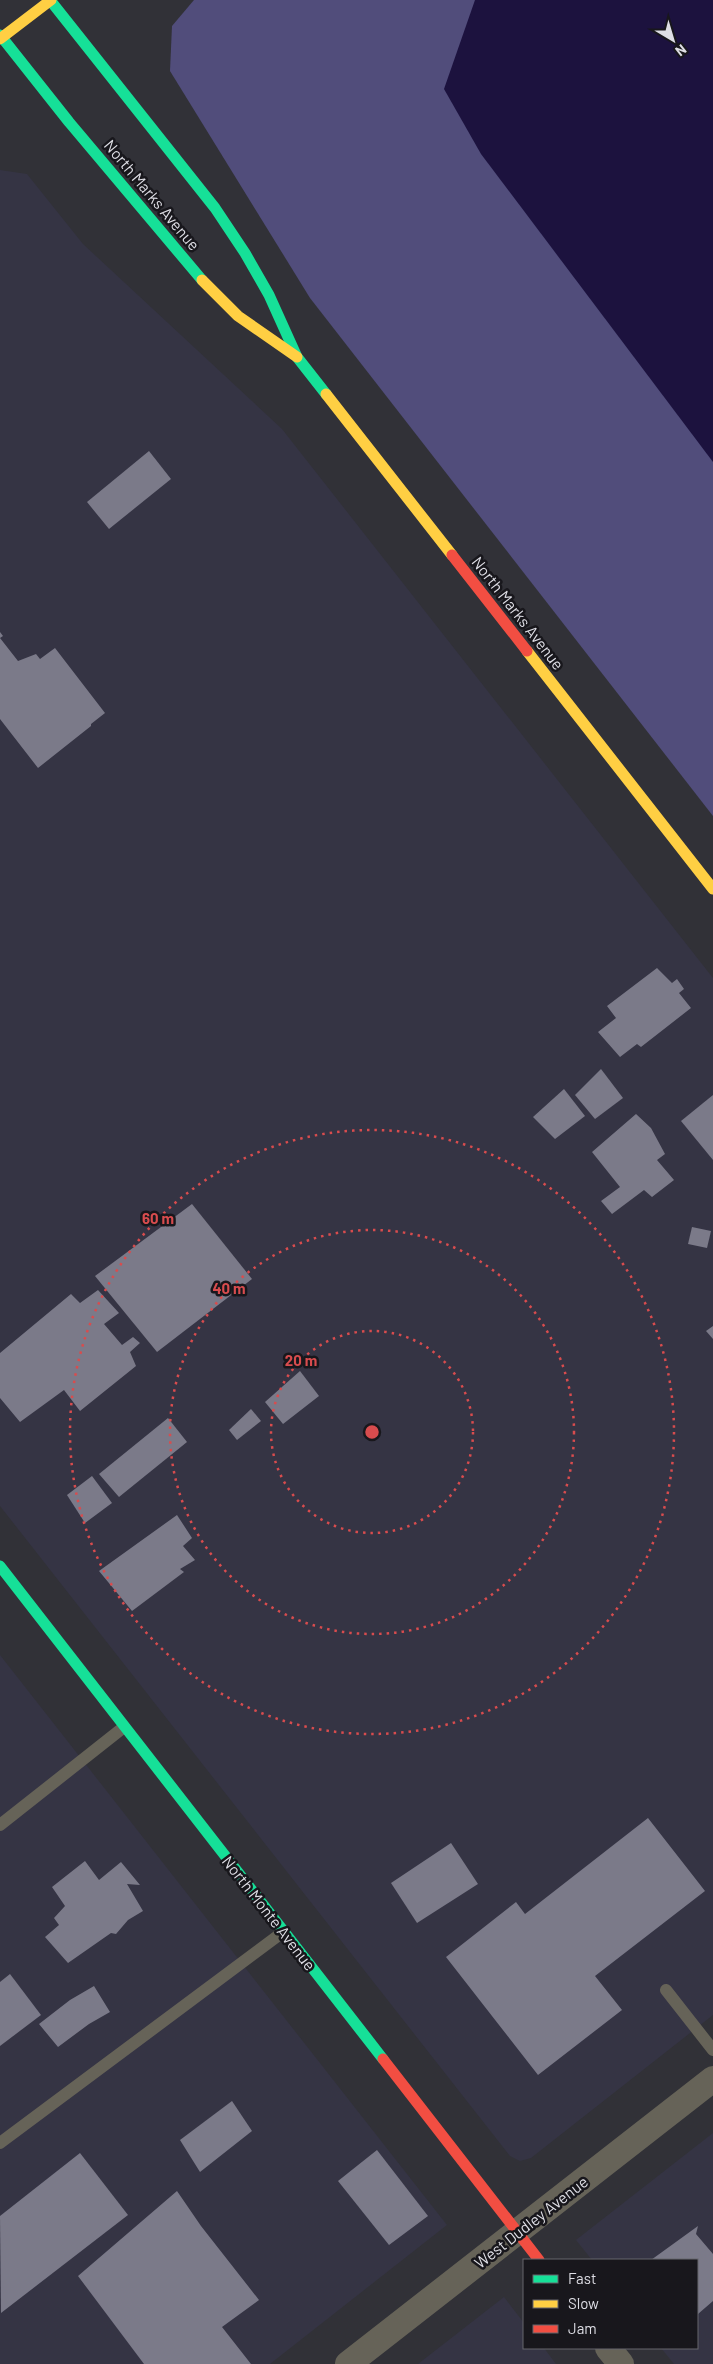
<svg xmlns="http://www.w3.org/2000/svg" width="713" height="2364" viewBox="0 0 713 2364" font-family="Barlow,sans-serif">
  <rect width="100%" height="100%" fill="#313137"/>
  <!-- built -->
  <g fill="#353444">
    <polygon points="0,170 27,174 83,244 282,429 713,978 713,2015 531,2158 520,2161 510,2156 0,1506"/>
    <polygon points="0,1655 447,2225 270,2364 0,2364"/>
    <polygon points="713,2133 713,2364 674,2364 661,2348 697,2348 697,2260 592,2260 576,2240"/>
    <polygon points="504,2297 524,2323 524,2348 544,2348 556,2364 418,2364"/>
  </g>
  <!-- green -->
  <polygon fill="#514d7b" points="194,0 713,0 713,816 310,298 170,71 172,26"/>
  <!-- water -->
  <polygon fill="#1c123e" points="475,0 713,0 713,462 481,154 444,89"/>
  <!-- building -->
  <g fill="#7b7a89">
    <polygon points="149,451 171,479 109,529 87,502"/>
    <polygon points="0,632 3,636 0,638 18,661 36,654 40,659 55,648 105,713 91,724 91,726 38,768 0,719"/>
    <polygon points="657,968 672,983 677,979 684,989 679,993 691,1008 641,1047 637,1044 620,1057 598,1032 616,1018 607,1006"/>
    <polygon points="601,1069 623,1098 595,1119 575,1095"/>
    <polygon points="564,1089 585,1116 555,1139 533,1117"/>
    <polygon points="713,1095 713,1160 681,1121"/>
    <polygon points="636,1114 651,1128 665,1154 657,1160 674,1180 652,1197 644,1190 612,1214 601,1201 620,1187 592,1152"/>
    <polygon points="192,1204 252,1279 157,1352 95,1276"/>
    <polygon points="692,1227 711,1231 707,1248 688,1244"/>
    <polygon points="98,1290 119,1313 104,1324 122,1345 133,1337 140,1343 130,1352 136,1366 80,1411 64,1390 20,1422 0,1398 0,1353 71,1294 80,1303"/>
    <polygon points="713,1326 713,1339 706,1331"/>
    <polygon points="300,1371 319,1396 283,1424 265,1402"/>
    <polygon points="251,1409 261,1421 237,1440 229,1430"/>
    <polygon points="168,1418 187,1442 119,1497 99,1474"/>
    <polygon points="92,1476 112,1503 85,1523 67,1495"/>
    <polygon points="177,1515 192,1538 183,1546 195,1560 180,1569 184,1572 132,1611 99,1571"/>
    <polygon points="648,1818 705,1891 595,1976 622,2010 538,2075 446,1957 516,1902 525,1914"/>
    <polygon points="451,1843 478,1884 417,1923 391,1883"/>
    <polygon points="85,1861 99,1880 121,1862 140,1885 127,1884 143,1911 128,1920 116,1934 111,1933 68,1963 45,1937 59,1925 54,1918 65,1906 52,1887"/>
    <polygon points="10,1974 41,2015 0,2046 0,1982"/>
    <polygon points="94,1986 110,2012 89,2024 58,2047 39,2024 70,2000"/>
    <polygon points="232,2101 252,2131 200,2172 180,2140"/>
    <polygon points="377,2150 428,2216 389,2245 338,2181"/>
    <polygon points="80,2153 128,2215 1,2313 0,2216"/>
    <polygon points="177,2191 201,2226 259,2300 222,2327 251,2364 144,2364 78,2276"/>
    <polygon points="698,2226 696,2234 713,2254 713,2301 698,2314 697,2260 651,2260"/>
  </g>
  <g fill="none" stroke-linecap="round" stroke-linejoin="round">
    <!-- lane -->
    <g stroke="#666358" stroke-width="12">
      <polyline points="0,1825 124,1727"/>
      <polyline points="666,1990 713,2050"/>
      <polyline points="0,2143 283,1932"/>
    </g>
    <!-- street -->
    <g stroke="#666358" stroke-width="26">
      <polyline points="608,2348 621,2364"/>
      <polyline points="348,2364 713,2079"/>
    </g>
    <!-- fast -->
    <g stroke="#16e098" stroke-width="11">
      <polyline points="50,0 215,208 245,253 269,295 297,357 326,394"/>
      <polyline points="0,35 69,122 202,280"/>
      <polyline points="0,1566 383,2059"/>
    </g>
    <!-- slow -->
    <g stroke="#ffcf43" stroke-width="11">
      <polyline points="0,39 51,0"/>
      <polyline points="202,280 238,316 297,357"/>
      <polyline points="326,394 452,555"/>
      <polyline points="527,651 713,889"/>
    </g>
    <!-- jam -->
    <g stroke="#f24e42" stroke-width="11">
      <polyline points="452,555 527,651"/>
      <polyline points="383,2059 539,2260"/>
    </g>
  </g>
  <!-- distance rings -->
  <g fill="none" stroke="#d84c4e" stroke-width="2.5" stroke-dasharray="2.5 5">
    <circle cx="372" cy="1432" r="101"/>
    <circle cx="372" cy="1432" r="202"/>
    <circle cx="372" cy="1432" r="302"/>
  </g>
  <g text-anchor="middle" stroke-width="5" stroke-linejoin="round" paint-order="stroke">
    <!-- street labels -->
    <g font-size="16" fill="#dedee5" stroke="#18171c">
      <text transform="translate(152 195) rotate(50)" y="6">North Marks Avenue</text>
      <text transform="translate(518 613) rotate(52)" y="6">North Marks Avenue</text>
      <text transform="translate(269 1913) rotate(52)" y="6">North Monte Avenue</text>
      <text transform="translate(531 2222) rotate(-38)" y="6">West Dudley Avenue</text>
    </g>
  </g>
  <circle cx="372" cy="1432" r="8" fill="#d84c4e" stroke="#18171c" stroke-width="2.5"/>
  <g font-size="15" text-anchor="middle" font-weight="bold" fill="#d84c4e" stroke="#18171c" stroke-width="5" stroke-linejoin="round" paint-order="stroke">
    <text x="158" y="1224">60 m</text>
    <text x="229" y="1294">40 m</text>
    <text x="301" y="1366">20 m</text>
  </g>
  <!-- legend -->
  <rect x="523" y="2259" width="175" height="90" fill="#18171c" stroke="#67676c"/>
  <rect x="533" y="2275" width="25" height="8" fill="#16e098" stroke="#67676c"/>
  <text x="568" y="2284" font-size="15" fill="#dedee5">Fast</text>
  <rect x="533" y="2300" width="25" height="8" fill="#ffcf43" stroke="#67676c"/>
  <text x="568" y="2309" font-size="15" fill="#dedee5">Slow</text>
  <rect x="533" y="2325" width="25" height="8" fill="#f24e42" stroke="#67676c"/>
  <text x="568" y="2334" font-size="15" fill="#dedee5">Jam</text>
  <!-- north arrow -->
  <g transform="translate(673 40) rotate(142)" stroke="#18171c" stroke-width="4" paint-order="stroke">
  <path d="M0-4L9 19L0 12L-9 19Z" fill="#dedee5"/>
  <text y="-8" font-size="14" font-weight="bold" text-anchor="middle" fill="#dedee5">N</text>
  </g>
</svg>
